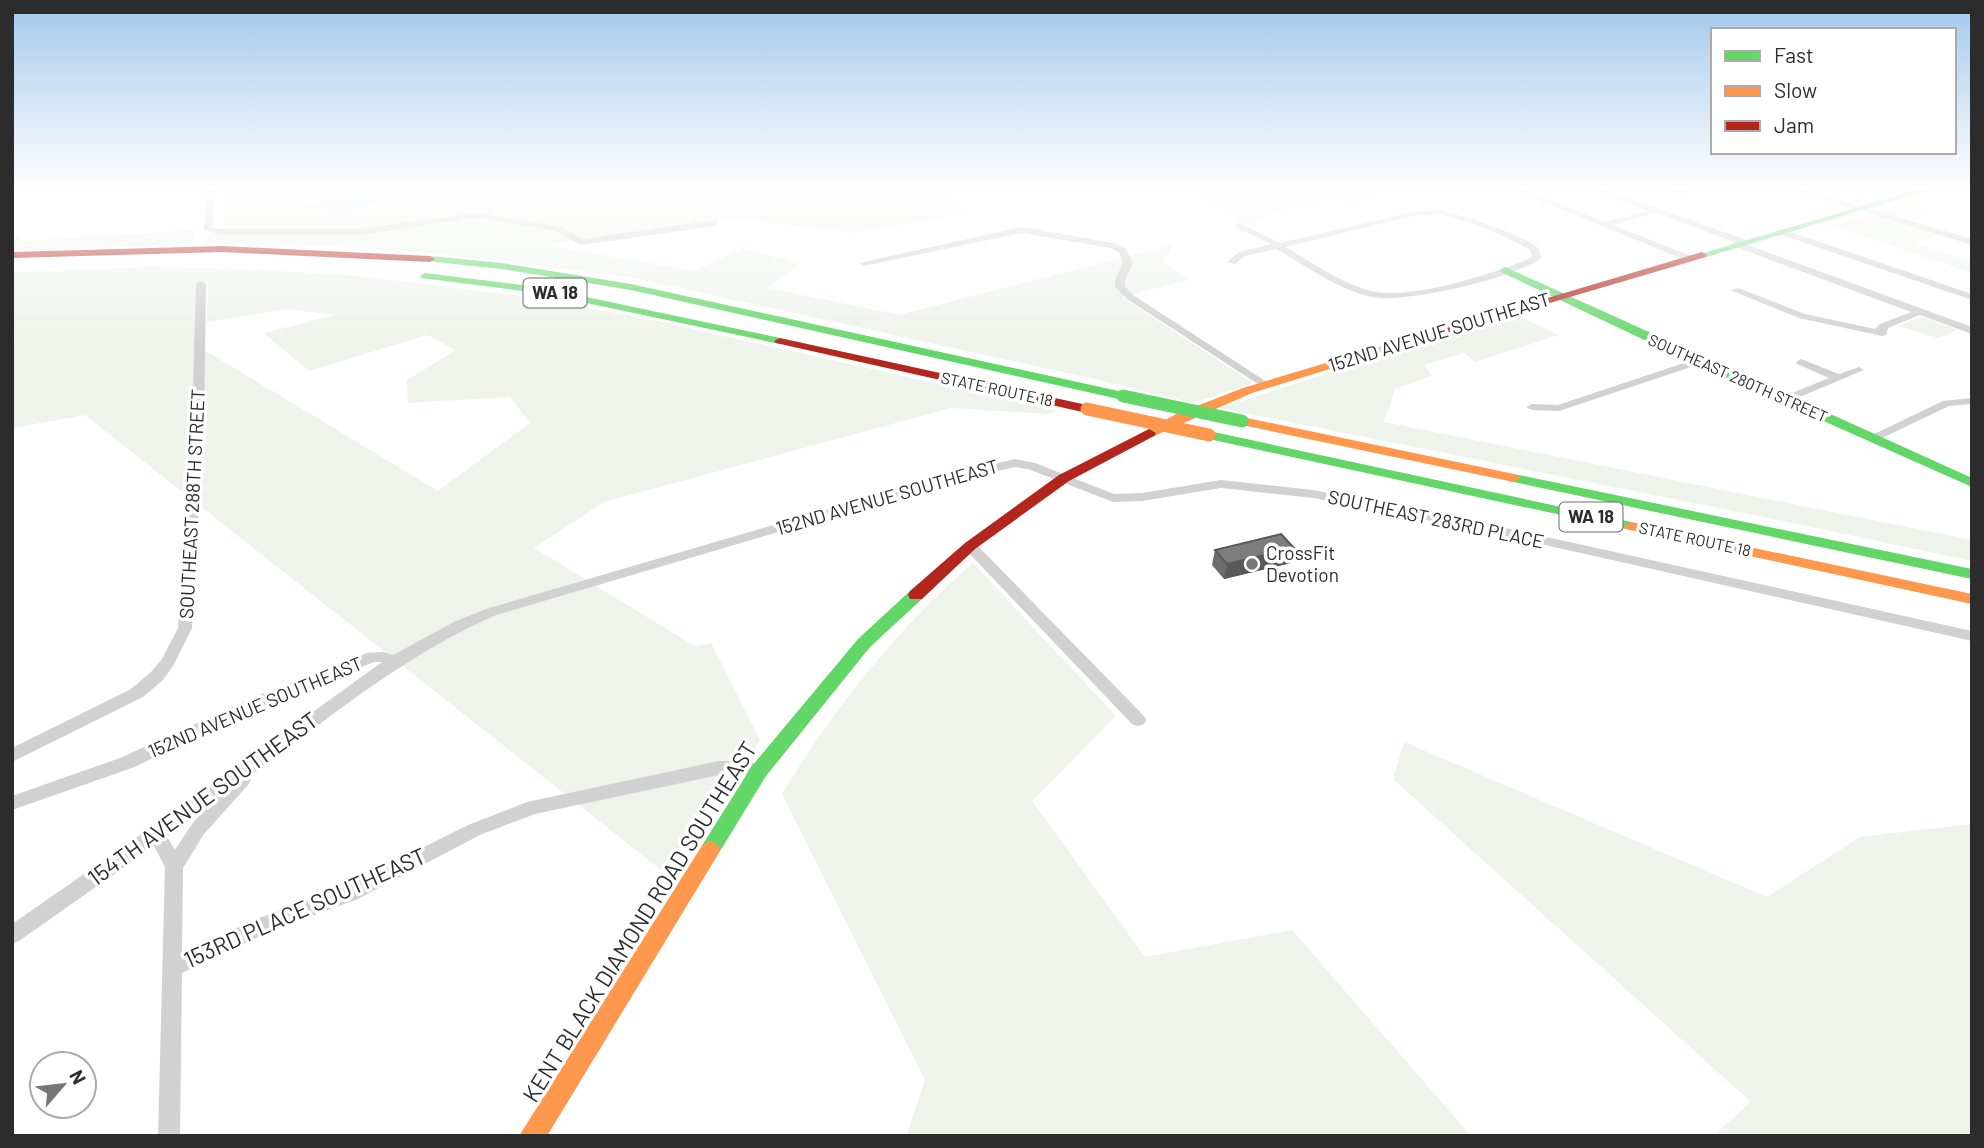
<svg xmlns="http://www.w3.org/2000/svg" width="1984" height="1148" viewBox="0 0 1984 1148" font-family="Barlow,sans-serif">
  <rect width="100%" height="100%" fill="#fff"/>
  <!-- green -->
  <g fill="#eef3eb" fill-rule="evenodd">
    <polygon points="225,188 957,188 941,192 968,213 854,233 737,218 545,245 695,271 743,248 799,264 768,288 899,315 1172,245 1163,263 1188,280 1122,297 1253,383 1193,403 1099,380 630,277 430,253 330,246 207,243 208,231 224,228"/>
    <polygon points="1181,188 1418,188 1350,203 1338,198 1277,211 1249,225"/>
    <polygon points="1908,203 1931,210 1903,219 1947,232 1914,243 1972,262 1972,273 1827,224 1841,223"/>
    <polygon points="195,230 193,244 12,251 12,234 24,241"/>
    <path d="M153,267L241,269L349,275L537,298L653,320L1059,411L1048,414L951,408L604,502L534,548L696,647L711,643L760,740L665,873L85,415L12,428V272ZM208,282L207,322L287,309L336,315L264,333L309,371L427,335L456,350L407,380L408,403L510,397L530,423L438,491L196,345L197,283Z"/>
    <polygon points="1514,314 1559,335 1475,362 1464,353 1424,365 1432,376 1395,389 1384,422 1972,540 1972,561 1764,517 1220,408"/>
    <polygon points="1921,317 1958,330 1938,338 1898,326"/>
    <path d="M973,563L1116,716L1032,801L1145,957L1292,930L1471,1136H906L925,1080L782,794C835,707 896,630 973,563Z"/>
    <polygon points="1404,742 1767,897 1860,837 1972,824 1972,1136 1713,1136 1751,1102 1393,779"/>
  </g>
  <!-- water -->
  <polygon fill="#d8e5ef" points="358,193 383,195 387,198 357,209 327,211 323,208 293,208"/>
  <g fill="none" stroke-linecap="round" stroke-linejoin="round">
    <!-- street -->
    <g fill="#d1d1d1" fill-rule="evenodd">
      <polygon points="207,188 215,188 212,228 220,229 362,229 476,213 561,227 582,239 715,220 719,223 715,226 581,245 556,231 476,217 362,235 220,235 204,230"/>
      <polygon points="1589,188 1601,188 1746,240 1747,242 1745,244 1972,327 1972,334 1920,315 1888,328 1886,335 1882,336 1799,318 1730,290 1738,288 1805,314 1875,329 1880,324 1911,312 1733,246 1732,244 1734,242 1656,213 1612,225 1694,257 1694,261 1688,261 1518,192 1525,190 1605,222 1648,211"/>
      <polygon points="1668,188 1680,188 1687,192 1683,194"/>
      <polygon points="1787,188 1800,188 1972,239 1972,245"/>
      <path d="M1440,210C1458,214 1527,236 1538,248C1539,249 1541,257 1541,258C1516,278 1403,304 1371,297C1337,289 1306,266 1276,249L1245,256L1235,264L1227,262L1239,252L1272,244L1236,228V224L1239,223L1280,243L1413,212ZM1440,214C1471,222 1503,234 1530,250L1532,257C1497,273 1408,301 1371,291C1340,283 1312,262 1285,247L1413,216Z"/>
      <polygon points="1021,227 1113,243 1126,249 1133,263 1125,280 1125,286 1133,295 1270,384 1265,387 1261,386 1127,299 1115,287 1115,280 1123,263 1119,253 1111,248 1021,233 864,266 859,263"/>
      <polygon points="1782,229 1972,294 1972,300 1779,234 1779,230"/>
      <polygon points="201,281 206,284 204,423 192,628 173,666 163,680 143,697 12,762 12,748 131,689 151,672 162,659 178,628 192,423 196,284"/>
      <polygon points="1699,358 1703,359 1703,363 1559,411 1532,410 1526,407 1532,404 1558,405"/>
      <polygon points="1801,359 1839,374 1859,367 1864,370 1790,401 1782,401 1782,397 1829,378 1797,364 1796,362"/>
      <polygon points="1972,398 1972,404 1949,406 1876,441 1872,442 1866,438 1943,401"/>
      <path d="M1015,459L1035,463L1114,494L1142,493L1221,480L1313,490L1479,522L1972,631V641L1479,530L1313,498L1221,488L1142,501L1113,502L1028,469L1015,467L928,488L496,615C404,655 329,718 249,777L251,780L248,785L204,834L183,868L182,953L259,918L344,887L468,825L527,802L719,761C735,761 750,761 765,766L768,771L765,776L759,778L738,774L719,775L535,814L480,835L358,899L273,930L182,973L180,1136H158L165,867L154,846L19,941L12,944V924L195,797L382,662H374L271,703L132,768L12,810V796L120,758L259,695L367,653L383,652L393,655L454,622L486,609L920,482ZM204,810L192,824L175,850L167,837Z"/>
      <polygon points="970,542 975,543 1144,716 1146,720 1144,724 1138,726 1132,724 965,549 963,546 965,543"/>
    </g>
    <!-- fast -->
    <g fill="#63d668" fill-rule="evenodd">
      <polygon points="1922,188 1936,188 1706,257 1697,255"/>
      <polygon points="430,256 502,263 631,284 1123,392 1129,396 1123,400 631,290 502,269 426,261 426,257"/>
      <polygon points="1505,267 1972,478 1972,487 1695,364 1501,272 1500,270"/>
      <polygon points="425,273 539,287 780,338 786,341 780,344 539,293 421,278 420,276"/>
      <polygon points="1209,431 1631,522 1638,526 1631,530 1204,438 1204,432"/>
      <polygon points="1514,474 1972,569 1972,579 1509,481 1507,478"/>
      <polygon points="916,590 924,595 922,599 870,647 766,776 717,856 710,859 703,856 700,850 703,844 752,766 858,639 910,591"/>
    </g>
    <!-- slow -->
    <g fill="#ff974d" fill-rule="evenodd">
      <polygon points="1419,335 1423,336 1423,340 1252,393 1154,436 1149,437 1142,433 1176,414 1243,388"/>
      <polygon points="1242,417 1514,474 1521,478 1514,482 1237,424 1236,421"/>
      <polygon points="1631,522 1972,594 1972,604 1626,529 1624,526"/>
      <polygon points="710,841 717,844 720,850 717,856 547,1136 519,1136 703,844"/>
    </g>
    <!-- jam -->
    <g fill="#b3261e" fill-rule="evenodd">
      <polygon points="222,246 430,256 435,259 430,262 222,252 12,258 12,252"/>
      <polygon points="1702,252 1707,255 1706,257 1423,340 1413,338"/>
      <polygon points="780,338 1087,405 1093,409 1087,413 776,343 774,341"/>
      <polygon points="1149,429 1156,433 1154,436 1069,481 975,549 922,599 910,599 908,595 910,591 965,543 1059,475"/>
    </g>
    <!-- fast-bridge -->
    <polyline stroke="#63d668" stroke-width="13" points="1123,396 1242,421"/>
    <!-- slow-bridge -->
    <polyline stroke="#ff974d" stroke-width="13" points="1087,409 1209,435"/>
  </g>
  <!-- wall -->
  <polygon fill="#6c6c6c" points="1294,548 1291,563 1224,579 1212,565 1215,550"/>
  <!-- shaded-wall -->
  <polygon fill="#585858" points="1294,548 1291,563 1224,579 1227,564"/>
  <!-- building -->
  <polygon fill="#7d7d7d" stroke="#585858" stroke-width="2" points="1281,534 1294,548 1227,564 1215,550"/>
  <!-- sky -->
  <linearGradient id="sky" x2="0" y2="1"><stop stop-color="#a1c8eb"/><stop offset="0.54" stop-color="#fff"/><stop offset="1" stop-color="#fff" stop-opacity="0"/></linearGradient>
  <rect width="1984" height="349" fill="url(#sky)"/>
  <!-- markers -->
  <circle fill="#767676" stroke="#fff" stroke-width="2.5" cx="1252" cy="564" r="7"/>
  <g text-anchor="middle" stroke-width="7" stroke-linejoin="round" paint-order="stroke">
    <!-- far-street labels -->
    <g font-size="16" fill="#2c2c2c" stroke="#fff">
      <text transform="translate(1738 378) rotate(24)" y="6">SOUTHEAST 280TH STREET</text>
      <text transform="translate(997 389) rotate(12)" y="6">STATE ROUTE 18</text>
      <text transform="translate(1695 539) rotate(12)" y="6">STATE ROUTE 18</text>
    </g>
    <!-- shield labels -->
    <g fill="#fff" stroke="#6b6b6b" stroke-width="2">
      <rect x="523.5" y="278.5" width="63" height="29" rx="5"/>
      <rect x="1559.5" y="502.5" width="63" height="29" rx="5"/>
    </g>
    <g font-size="18" font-weight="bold" fill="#2c2c2c">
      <text x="555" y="299">WA 18</text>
      <text x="1591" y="523">WA 18</text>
    </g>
    <!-- street labels -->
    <g font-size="19" fill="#2c2c2c" stroke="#fff">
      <text transform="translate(1439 332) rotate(-17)" y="7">152ND AVENUE SOUTHEAST</text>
      <text transform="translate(887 497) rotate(-16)" y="7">152ND AVENUE SOUTHEAST</text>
      <text transform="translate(192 504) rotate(-87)" y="7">SOUTHEAST 288TH STREET</text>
      <text transform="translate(1436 519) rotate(12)" y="7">SOUTHEAST 283RD PLACE</text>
      <text transform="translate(255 707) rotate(-23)" y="7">152ND AVENUE SOUTHEAST</text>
    </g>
    <!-- poi labels -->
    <g font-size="19" fill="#2c2c2c" stroke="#fff" text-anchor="start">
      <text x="1266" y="560">CrossFit<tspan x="1266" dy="22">Devotion</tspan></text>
    </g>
    <!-- near-street labels -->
    <g font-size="23" fill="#2c2c2c" stroke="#fff">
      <text transform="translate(203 799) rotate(-36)" y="8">154TH AVENUE SOUTHEAST</text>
      <text transform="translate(305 908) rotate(-24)" y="8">153RD PLACE SOUTHEAST</text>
      <text transform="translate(640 922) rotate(-58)" y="8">KENT BLACK DIAMOND ROAD SOUTHEAST</text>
    </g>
  </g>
  <!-- border -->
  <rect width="1984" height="1148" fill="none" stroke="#2c2c2c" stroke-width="28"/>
  <!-- legend -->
  <rect x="1711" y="28" width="245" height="126" fill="#ffffff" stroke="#ababab" stroke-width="2"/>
  <rect x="1725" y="51" width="35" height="10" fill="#63d668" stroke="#ababab" stroke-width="2"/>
  <text x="1774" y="63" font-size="21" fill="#2c2c2c">Fast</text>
  <rect x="1725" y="86" width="35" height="10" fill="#ff974d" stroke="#ababab" stroke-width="2"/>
  <text x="1774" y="98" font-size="21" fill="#2c2c2c">Slow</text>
  <rect x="1725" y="121" width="35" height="10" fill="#b3261e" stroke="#ababab" stroke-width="2"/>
  <text x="1774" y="133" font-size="21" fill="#2c2c2c">Jam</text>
  <!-- north arrow -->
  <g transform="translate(63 1085) rotate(62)"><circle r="33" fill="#ffffff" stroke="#ababab" stroke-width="2"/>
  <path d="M0-5L12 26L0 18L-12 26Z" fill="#767676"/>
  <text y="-10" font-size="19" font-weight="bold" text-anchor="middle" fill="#2c2c2c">N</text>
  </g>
</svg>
